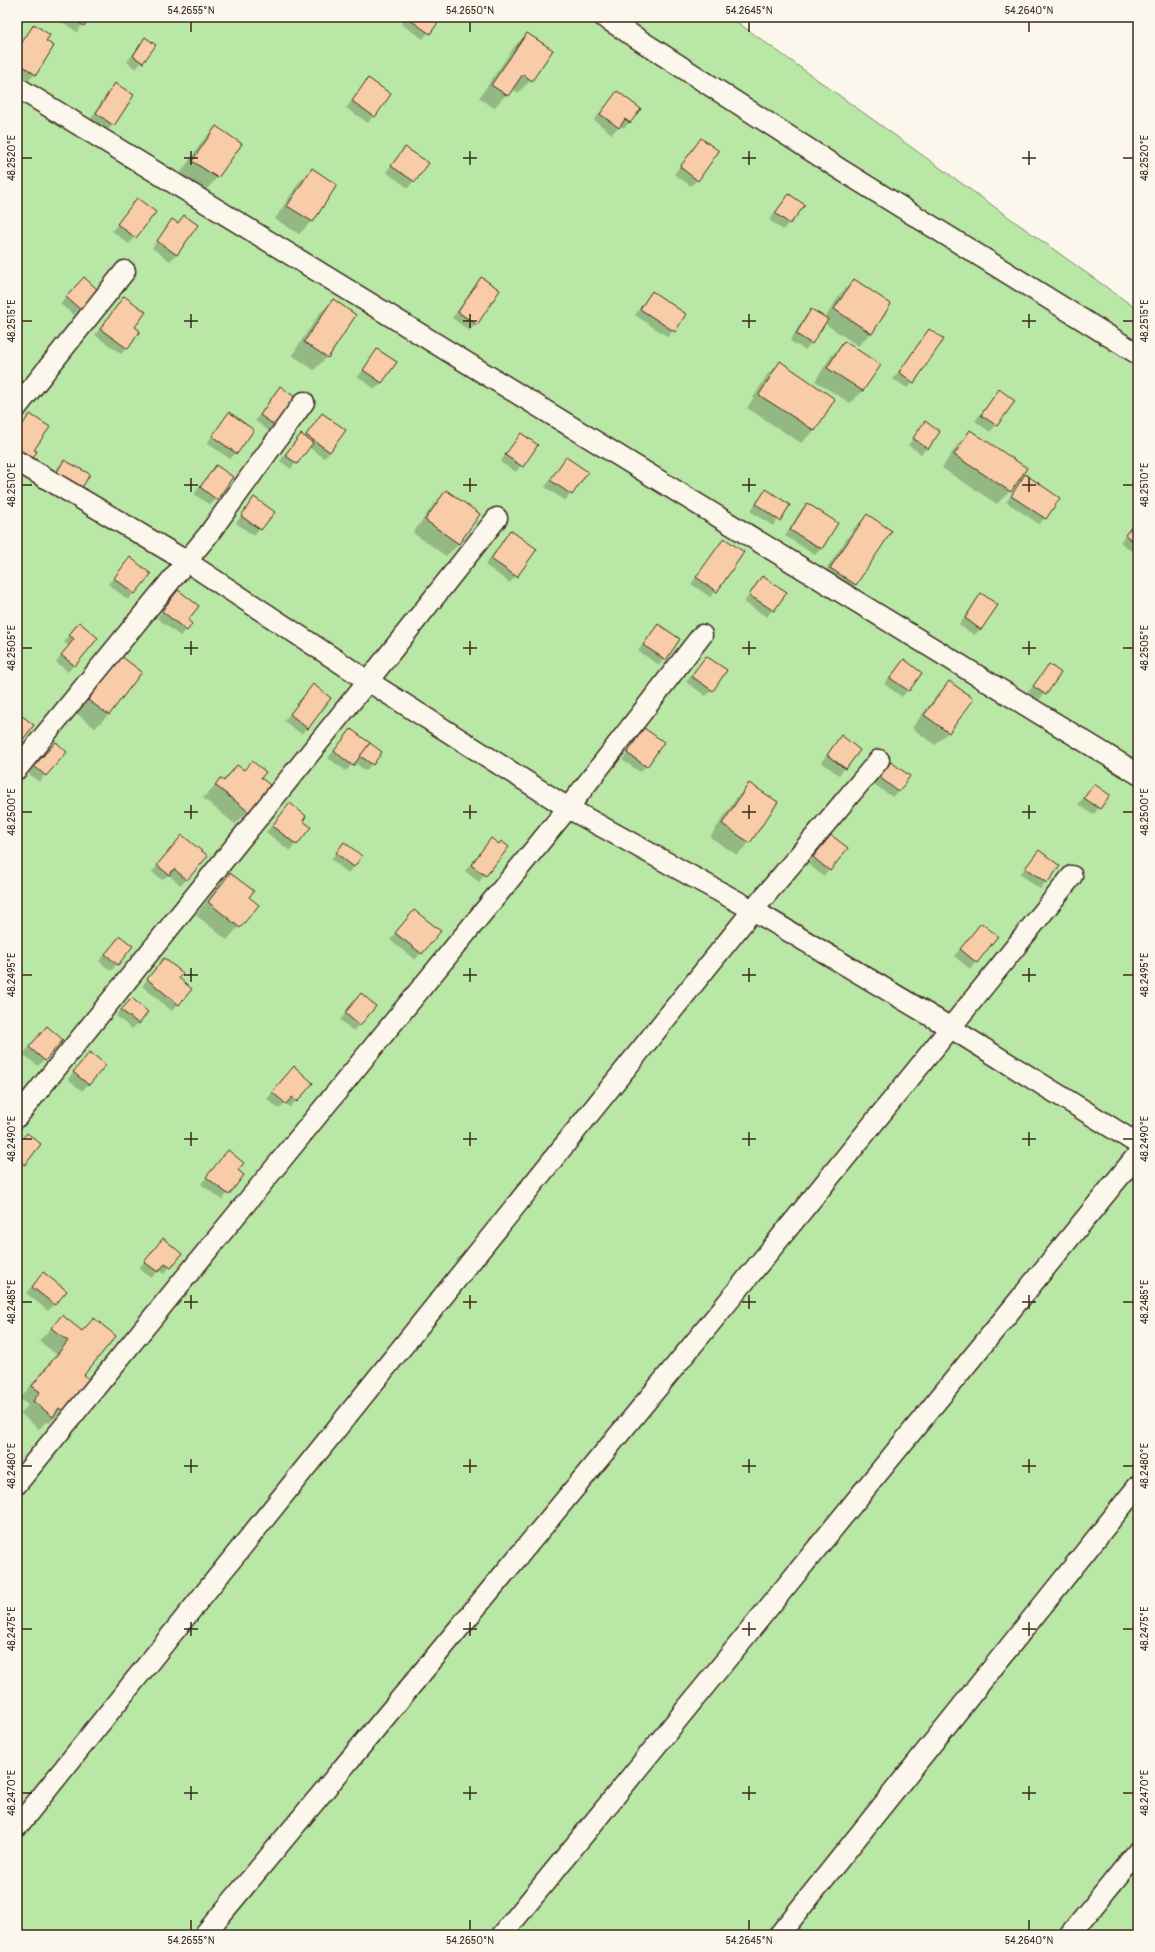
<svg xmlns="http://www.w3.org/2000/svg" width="1155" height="1952" viewBox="0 0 1155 1952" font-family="Pangolin,sans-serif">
  <rect width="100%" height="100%" fill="#fbf7ec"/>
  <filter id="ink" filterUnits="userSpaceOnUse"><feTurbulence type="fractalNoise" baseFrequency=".025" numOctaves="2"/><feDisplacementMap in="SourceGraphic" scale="8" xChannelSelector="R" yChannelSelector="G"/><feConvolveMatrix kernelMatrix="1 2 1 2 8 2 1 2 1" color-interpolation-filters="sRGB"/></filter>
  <g filter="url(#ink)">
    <!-- green -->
    <polygon fill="#b8e7a6" stroke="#7a8862" points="17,17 730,17 1138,310 1138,1935 17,1935"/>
    <!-- shadow -->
    <g fill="#0003">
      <polygon points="55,17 88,17 77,32"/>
      <polygon points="406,17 440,17 423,39 401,24"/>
      <polygon points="34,26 45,41 35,74 29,80 17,72 17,49"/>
      <polygon points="527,34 551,51 531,80 518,93 512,88 494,108 479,98 514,47"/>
      <polygon points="145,38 155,45 136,69 127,62"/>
      <polygon points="368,80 389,95 368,123 346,108"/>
      <polygon points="115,84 113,125 107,131 90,120 109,90"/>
      <polygon points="617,92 630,122 624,128 620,125 612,134 594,120"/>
      <polygon points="216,127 241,144 217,178 205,191 180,174 203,140"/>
      <polygon points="702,139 697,180 691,186 674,174"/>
      <polygon points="405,148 427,164 408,188 386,172"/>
      <polygon points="312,170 336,185 312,221 299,234 275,219 299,182"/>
      <polygon points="789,195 803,205 783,230 769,220"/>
      <polygon points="137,199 154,212 129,244 112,231"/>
      <polygon points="184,216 177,254 170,261 152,248 172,220 177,223"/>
      <polygon points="481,279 499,291 470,331 452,318"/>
      <polygon points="854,280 871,333 858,346 824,323 811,343 805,350 790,341 805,316 812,310 825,318 841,293"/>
      <polygon points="77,284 97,290 74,315 60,304"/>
      <polygon points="652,292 685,314 668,337 635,315"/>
      <polygon points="124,297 134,327 127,348 121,354 95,335"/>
      <polygon points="333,301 327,357 314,370 292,355 320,313"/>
      <polygon points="929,330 914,382 907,388 893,379"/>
      <polygon points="845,342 863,391 850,403 815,381 832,355"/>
      <polygon points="378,350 382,383 375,389 358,377"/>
      <polygon points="780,363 834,399 814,431 801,443 747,408 767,375"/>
      <polygon points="280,387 299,401 273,434 255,421"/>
      <polygon points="999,390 996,425 990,432 975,421"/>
      <polygon points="229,414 236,453 230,459 207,443"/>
      <polygon points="322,414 330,452 324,458 309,447 291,469 280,461 295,441 301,435 304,437"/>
      <polygon points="31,415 33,450 32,457 26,463 17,458 17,431"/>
      <polygon points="925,423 927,448 921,454 908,445"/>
      <polygon points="970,431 1026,468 1010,491 997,504 942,468 958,444"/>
      <polygon points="521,435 536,445 516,472 500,462"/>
      <polygon points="566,458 587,472 565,501 545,487"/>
      <polygon points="64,461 88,474 51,481 58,467"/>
      <polygon points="216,466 216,499 210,505 194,494"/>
      <polygon points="1026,476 1045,518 1039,524 1006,502"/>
      <polygon points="766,490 789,505 773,526 750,511"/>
      <polygon points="446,491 479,515 459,544 446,556 413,533 434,504"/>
      <polygon points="255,499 273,512 254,536 236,523"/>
      <polygon points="807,504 837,523 821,549 815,555 785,536 801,510"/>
      <polygon points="867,515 891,532 855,584 842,597 818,581 854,528"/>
      <polygon points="1138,519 1138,543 1131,551 1120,542"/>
      <polygon points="510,532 536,550 510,583 485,565"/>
      <polygon points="724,539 716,591 710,597 691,584"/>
      <polygon points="130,559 150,574 128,600 108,584"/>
      <polygon points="762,577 786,592 767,617 744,602"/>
      <polygon points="981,594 981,629 974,635 959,625"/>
      <polygon points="172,598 187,621 186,630 180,636 157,618"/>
      <polygon points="79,624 97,638 68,672 56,662 69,646 64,642"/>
      <polygon points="658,625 665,659 659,665 638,651"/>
      <polygon points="706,657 712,690 706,696 686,682"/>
      <polygon points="904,661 921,673 902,697 884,684"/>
      <polygon points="1049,666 1060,674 1039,700 1028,692"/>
      <polygon points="108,670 140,672 108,715 95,728 76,713"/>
      <polygon points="950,682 973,700 948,732 935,745 912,728 937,695"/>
      <polygon points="307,692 307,728 301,734 284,721"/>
      <polygon points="21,716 32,725 17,745 17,720"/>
      <polygon points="351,730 381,752 366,771 354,762 346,771 328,758"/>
      <polygon points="645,730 646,766 640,772 622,760"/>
      <polygon points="841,737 845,768 839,775 821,762"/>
      <polygon points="49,749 65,752 39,782 28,773"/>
      <polygon points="252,762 260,778 248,811 235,824 203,798 220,780 222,781 237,766 243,771"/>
      <polygon points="891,763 898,791 892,797 874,784"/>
      <polygon points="750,784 777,802 749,843 737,855 710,837 737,797"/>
      <polygon points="1094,785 1109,795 1093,815 1078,804"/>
      <polygon points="290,804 301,821 309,828 290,851 266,832"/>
      <polygon points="831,836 829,870 823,876 808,864"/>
      <polygon points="176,842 187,879 181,885 168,875 162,880 152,872"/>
      <polygon points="344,844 354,867 348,873 331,859"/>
      <polygon points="498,845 507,847 479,882 465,871 485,846"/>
      <polygon points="1039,851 1059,866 1040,889 1020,874"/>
      <polygon points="231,874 248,898 258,905 227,940 196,915 218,887"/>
      <polygon points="414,911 439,931 415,960 390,940"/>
      <polygon points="981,924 997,936 970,969 954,956"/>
      <polygon points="120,937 132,947 111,971 99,961"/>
      <polygon points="158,966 191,989 172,1011 142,986"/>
      <polygon points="355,1001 359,1025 353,1031 340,1020"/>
      <polygon points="125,1005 138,1023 132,1029 116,1016"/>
      <polygon points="41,1034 44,1060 38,1066 23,1054"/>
      <polygon points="84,1059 105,1065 82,1091 68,1079"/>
      <polygon points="288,1074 296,1101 290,1107 285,1103 279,1109 267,1099"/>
      <polygon points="27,1134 40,1144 18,1171 17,1145"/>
      <polygon points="228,1151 237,1171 242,1175 222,1200 201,1184"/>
      <polygon points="157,1246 180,1254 164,1274 159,1270 151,1278 139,1268"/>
      <polygon points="43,1274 65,1291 48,1311 26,1293"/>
      <polygon points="62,1316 81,1332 94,1319 83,1376 87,1379 62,1410 49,1423 47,1421 39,1429 21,1414 28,1405 20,1399 56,1354 39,1341"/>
    </g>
    <!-- building -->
    <g fill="#f9cca8" stroke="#3b2a1e">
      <polygon points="70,17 89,17 84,26"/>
      <polygon points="406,17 442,17 430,34"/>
      <polygon points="34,24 50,35 46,41 54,46 36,75 17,62 17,50"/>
      <polygon points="527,33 553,50 532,81 523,74 508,96 491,85"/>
      <polygon points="145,37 156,45 143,63 133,56"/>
      <polygon points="368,78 391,94 375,117 352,101"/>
      <polygon points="115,83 134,95 114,126 96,113"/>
      <polygon points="617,91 641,109 630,123 625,119 619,128 600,114"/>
      <polygon points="216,126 242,144 218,178 192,161"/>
      <polygon points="701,138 719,151 698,181 680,167"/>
      <polygon points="405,147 429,163 415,182 391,166"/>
      <polygon points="312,168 337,185 313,222 287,206"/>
      <polygon points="789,194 805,205 790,224 775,213"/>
      <polygon points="137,198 156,212 136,238 117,224"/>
      <polygon points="184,215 198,225 177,255 157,241 172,219 178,223"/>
      <polygon points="84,277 98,290 81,310 66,297"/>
      <polygon points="481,277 500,290 477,325 458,312"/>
      <polygon points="854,279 891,304 872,334 834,309"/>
      <polygon points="652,291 686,314 675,332 640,309"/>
      <polygon points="124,296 146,312 135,327 140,331 128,349 100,329"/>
      <polygon points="333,299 356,315 328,358 304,342"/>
      <polygon points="811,309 828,319 812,344 796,334"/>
      <polygon points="929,329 944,339 914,383 899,372"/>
      <polygon points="844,341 881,365 863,391 827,368"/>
      <polygon points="377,349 397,362 382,383 363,370"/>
      <polygon points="780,361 835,399 815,431 759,395"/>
      <polygon points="280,386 300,401 280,429 260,415"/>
      <polygon points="999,389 1015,401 997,426 981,415"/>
      <polygon points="229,412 254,430 237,454 212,436"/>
      <polygon points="322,413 346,430 330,452 306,435"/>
      <polygon points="30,414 50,427 34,450 37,451 33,458 17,449 17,432"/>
      <polygon points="925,421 940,432 928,449 913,438"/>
      <polygon points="970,430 1027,468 1011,492 954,455"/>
      <polygon points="521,433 538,445 523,467 505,455"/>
      <polygon points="301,434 313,443 297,464 285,455"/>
      <polygon points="566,457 588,472 572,495 550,480"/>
      <polygon points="64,460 90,474 82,488 56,474"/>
      <polygon points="216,465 233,477 217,500 200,487"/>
      <polygon points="1025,474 1060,498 1046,519 1011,496"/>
      <polygon points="766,489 790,505 780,521 756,504"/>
      <polygon points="446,490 480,514 459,544 425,520"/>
      <polygon points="254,497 275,512 261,530 241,516"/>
      <polygon points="807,503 838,523 822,549 790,530"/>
      <polygon points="867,514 892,531 856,585 830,568"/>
      <polygon points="1138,519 1138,545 1125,535"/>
      <polygon points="510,530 537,549 517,577 491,559"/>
      <polygon points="724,538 744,552 717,592 696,577"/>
      <polygon points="130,557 151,574 135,594 114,578"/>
      <polygon points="762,576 787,592 774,611 749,595"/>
      <polygon points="178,590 199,606 188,620 192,624 187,631 162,611"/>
      <polygon points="981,593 998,605 981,630 965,618"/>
      <polygon points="79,622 98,638 75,666 61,655 74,639 69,635"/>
      <polygon points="658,624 680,639 666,660 643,645"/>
      <polygon points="121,656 142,672 109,715 88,700"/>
      <polygon points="706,656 727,670 713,691 691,676"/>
      <polygon points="904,659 922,673 909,691 890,678"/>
      <polygon points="1049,664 1061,673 1046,695 1033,686"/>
      <polygon points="949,681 974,699 949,733 924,715"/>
      <polygon points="313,684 331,698 308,729 290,714"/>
      <polygon points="21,715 34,725 18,746 17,720"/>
      <polygon points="644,728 664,742 647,767 627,753"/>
      <polygon points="351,729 370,743 353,766 334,751"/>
      <polygon points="841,735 860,750 846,769 827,755"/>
      <polygon points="56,742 67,752 46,776 34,766"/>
      <polygon points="370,743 382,752 373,765 360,756"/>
      <polygon points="252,761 266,772 261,778 270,785 249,812 215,785 220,778 224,781 237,765 244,770"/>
      <polygon points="891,762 910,776 899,792 879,777"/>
      <polygon points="749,783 778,802 750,843 722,824"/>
      <polygon points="1094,784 1110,795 1100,809 1084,798"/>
      <polygon points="290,803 306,816 303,821 311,827 297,845 272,826"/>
      <polygon points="182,835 208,856 187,880 174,869 169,875 157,865"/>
      <polygon points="831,835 848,848 830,871 813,857"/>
      <polygon points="491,838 499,844 501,841 509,847 486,876 471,865"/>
      <polygon points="344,842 362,856 354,867 336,853"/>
      <polygon points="1039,850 1060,866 1047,883 1025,868"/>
      <polygon points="230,873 254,891 249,897 259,905 240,928 208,902"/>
      <polygon points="414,910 441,931 422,954 395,933"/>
      <polygon points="981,923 998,936 977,963 960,949"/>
      <polygon points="120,936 133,946 118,965 105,954"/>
      <polygon points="164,958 183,973 179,978 192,989 179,1005 147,979"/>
      <polygon points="361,993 376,1006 360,1026 345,1013"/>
      <polygon points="132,998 148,1012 139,1024 121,1010"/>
      <polygon points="47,1026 63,1040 45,1061 29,1047"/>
      <polygon points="90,1052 106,1065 89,1085 73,1072"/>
      <polygon points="294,1066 313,1083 297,1102 292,1097 286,1104 272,1092"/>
      <polygon points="27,1133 41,1144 25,1165 17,1159 17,1145"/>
      <polygon points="228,1150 244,1163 238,1170 244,1175 229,1195 206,1177"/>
      <polygon points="163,1238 182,1254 171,1268 165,1264 158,1272 144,1262"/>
      <polygon points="43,1272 67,1291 55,1305 32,1287"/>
      <polygon points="62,1315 82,1331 94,1318 116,1336 84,1375 89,1379 63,1411 59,1408 53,1417 33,1401 40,1392 32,1386 68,1341 51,1328"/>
    </g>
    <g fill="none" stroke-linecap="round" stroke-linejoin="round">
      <defs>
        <g id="lane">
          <polyline points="604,17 838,168 1138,354"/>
          <polyline points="17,87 1138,774"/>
          <polyline points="17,407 125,271"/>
          <polyline points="17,461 186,561 368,681 568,808 753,910 951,1028 1138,1144"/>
          <polyline points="17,769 208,535 304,402"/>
          <polyline points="17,1117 368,681 497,518"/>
          <polyline points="17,1484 568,808 702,635"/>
          <polyline points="17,1827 753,910 879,760"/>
          <path d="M204,1935C496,1584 788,1233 1072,876"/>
          <polyline points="502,1935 1138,1154"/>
          <polyline points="779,1935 1138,1486"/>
          <polyline points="1070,1935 1138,1851"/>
        </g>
      </defs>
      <!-- lane casing -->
      <use href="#lane" stroke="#3b2a1e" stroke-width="23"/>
      <!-- lane -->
      <use href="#lane" stroke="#fbf7ec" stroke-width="20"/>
    </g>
  </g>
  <!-- ticks -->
  <path fill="none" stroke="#3b2a1e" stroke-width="1.5" d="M191,22V32M470,22V32M749,22V32M1029,22V32M191,151V165M470,151V165M749,151V165M1029,151V165M22,158H32M184,158H198M463,158H477M742,158H756M1022,158H1036M1123,158H1133M191,314V328M470,314V328M749,314V328M1029,314V328M22,321H32M184,321H198M463,321H477M742,321H756M1022,321H1036M1123,321H1133M191,478V492M470,478V492M749,478V492M1029,478V492M22,485H32M184,485H198M463,485H477M742,485H756M1022,485H1036M1123,485H1133M191,641V655M470,641V655M749,641V655M1029,641V655M22,648H32M184,648H198M463,648H477M742,648H756M1022,648H1036M1123,648H1133M191,805V819M470,805V819M749,805V819M1029,805V819M22,812H32M184,812H198M463,812H477M742,812H756M1022,812H1036M1123,812H1133M191,968V982M470,968V982M749,968V982M1029,968V982M22,975H32M184,975H198M463,975H477M742,975H756M1022,975H1036M1123,975H1133M191,1132V1146M470,1132V1146M749,1132V1146M1029,1132V1146M22,1139H32M184,1139H198M463,1139H477M742,1139H756M1022,1139H1036M1123,1139H1133M191,1295V1309M470,1295V1309M749,1295V1309M1029,1295V1309M22,1302H32M184,1302H198M463,1302H477M742,1302H756M1022,1302H1036M1123,1302H1133M191,1459V1473M470,1459V1473M749,1459V1473M1029,1459V1473M22,1466H32M184,1466H198M463,1466H477M742,1466H756M1022,1466H1036M1123,1466H1133M191,1622V1636M470,1622V1636M749,1622V1636M1029,1622V1636M22,1629H32M184,1629H198M463,1629H477M742,1629H756M1022,1629H1036M1123,1629H1133M191,1786V1800M470,1786V1800M749,1786V1800M1029,1786V1800M22,1793H32M184,1793H198M463,1793H477M742,1793H756M1022,1793H1036M1123,1793H1133M191,1920V1930M470,1920V1930M749,1920V1930M1029,1920V1930"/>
  <!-- margin -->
  <rect width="1155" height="1952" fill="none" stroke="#fbf7ec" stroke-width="44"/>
  <rect x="22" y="22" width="1111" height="1908" fill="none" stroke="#3b2a1e" stroke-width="1.5"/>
  <g font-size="10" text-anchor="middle" fill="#3b2a1e">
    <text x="191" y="14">54.2655°N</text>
    <text x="470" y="14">54.2650°N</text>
    <text x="749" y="14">54.2645°N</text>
    <text x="1029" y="14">54.2640°N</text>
    <text transform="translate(1144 158) rotate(-90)" y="4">48.2520°E</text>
    <text transform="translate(11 158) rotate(-90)" y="4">48.2520°E</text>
    <text transform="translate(1144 321) rotate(-90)" y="4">48.2515°E</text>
    <text transform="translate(11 321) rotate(-90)" y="4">48.2515°E</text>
    <text transform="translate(1144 485) rotate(-90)" y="4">48.2510°E</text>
    <text transform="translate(11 485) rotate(-90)" y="4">48.2510°E</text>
    <text transform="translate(1144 648) rotate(-90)" y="4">48.2505°E</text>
    <text transform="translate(11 648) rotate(-90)" y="4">48.2505°E</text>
    <text transform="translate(1144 812) rotate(-90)" y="4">48.2500°E</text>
    <text transform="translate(11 812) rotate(-90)" y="4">48.2500°E</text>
    <text transform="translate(1144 975) rotate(-90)" y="4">48.2495°E</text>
    <text transform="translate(11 975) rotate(-90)" y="4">48.2495°E</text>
    <text transform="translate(11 1139) rotate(-90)" y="4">48.2490°E</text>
    <text transform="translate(1144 1139) rotate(-90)" y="4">48.2490°E</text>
    <text transform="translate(11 1302) rotate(-90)" y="4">48.2485°E</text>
    <text transform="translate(1144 1302) rotate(-90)" y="4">48.2485°E</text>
    <text transform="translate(11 1466) rotate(-90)" y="4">48.2480°E</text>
    <text transform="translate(1144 1466) rotate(-90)" y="4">48.2480°E</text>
    <text transform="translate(11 1629) rotate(-90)" y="4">48.2475°E</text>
    <text transform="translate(1144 1629) rotate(-90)" y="4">48.2475°E</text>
    <text transform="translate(11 1793) rotate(-90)" y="4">48.2470°E</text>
    <text transform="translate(1144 1793) rotate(-90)" y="4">48.2470°E</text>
    <text x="191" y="1944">54.2655°N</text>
    <text x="470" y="1944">54.2650°N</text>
    <text x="749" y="1944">54.2645°N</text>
    <text x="1029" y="1944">54.2640°N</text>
  </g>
</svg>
